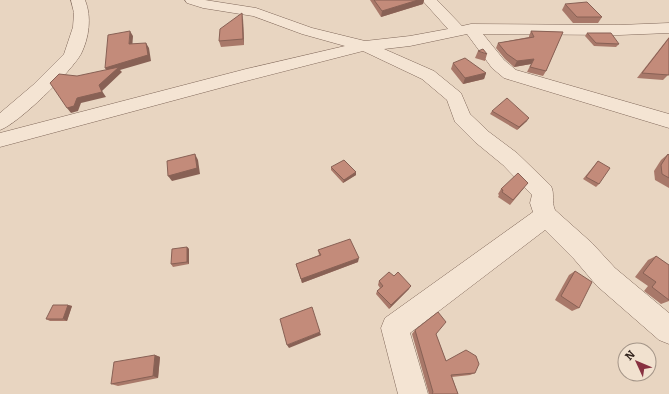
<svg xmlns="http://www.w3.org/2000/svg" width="669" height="394" viewBox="0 0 669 394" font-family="Bitter,serif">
  <rect width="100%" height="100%" fill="#e8d5c1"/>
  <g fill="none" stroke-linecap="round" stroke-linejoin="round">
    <defs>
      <g id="minor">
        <path d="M71,0H85C92,17 89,38 81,54C71,72 18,124 0,130V113L33,85L64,54L73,27L74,13Z"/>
        <path d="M185,0H205L256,8L312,28L365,41L410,36L448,29L422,0H437L462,26L471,24L619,25L669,23V33L619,35L483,34L504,60L516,70L669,114V128L504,78L492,68L467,34L410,46L384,49L434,71L461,93L470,114L489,132L517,153L551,186C555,194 551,201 555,210L592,243L615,268L669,313V344L659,340L597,286L574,259L545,230L410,333L428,394H398L381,328L385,318L533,212L530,203L532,195L503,165L475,142L455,122L447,100L422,79L363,51L246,81L0,147V133L246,69L345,46L302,34L253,16L203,8L187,3Z"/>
      </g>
    </defs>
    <!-- minor casing -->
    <use href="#minor" stroke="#80685a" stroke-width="1"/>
    <!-- minor -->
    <use href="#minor" fill="#f4e4d3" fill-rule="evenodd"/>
  </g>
  <!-- wall -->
  <g fill="#a87869">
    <polygon points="370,0 424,0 423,4 381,17"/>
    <polygon points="565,4 602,17 598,23 573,23 562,10"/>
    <polygon points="243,19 244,45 221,47 219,41"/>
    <polygon points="531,31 563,32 546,71 543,76 527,72 531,64 514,67 505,59 496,48 498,43 529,37 529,36"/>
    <polygon points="587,33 619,44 616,47 594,46 585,36"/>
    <polygon points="669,37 669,74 663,80 637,78"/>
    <polygon points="478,51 487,54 485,61 475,58"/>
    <polygon points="453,63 486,73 484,79 463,84 451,69"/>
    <polygon points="492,111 527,121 517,130 490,114"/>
    <polygon points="668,154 669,155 669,188 655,180 654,171 661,160"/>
    <polygon points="598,161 599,184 596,187 583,179"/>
    <polygon points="331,167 356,172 356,175 343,183 331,170"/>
    <polygon points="524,188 510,205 498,197 499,195 498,194 501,189"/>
    <polygon points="187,247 189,249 189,264 173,267 171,264"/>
    <polygon points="318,250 358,262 302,283 296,264 319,255"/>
    <polygon points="656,256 669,265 669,301 661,304 644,291 648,286 635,277 648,260"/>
    <polygon points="575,271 579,308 572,311 555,300 569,275"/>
    <polygon points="379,281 409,289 389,309 376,294 377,291 380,288 378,285"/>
    <polygon points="68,305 72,306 67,321 50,321 46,319"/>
    <polygon points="415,330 436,334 446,361 475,373 470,375 452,377 458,394 429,394 412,334"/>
    <polygon points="155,355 160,357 158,378 118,386 111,384"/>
  </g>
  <!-- shaded-wall -->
  <g fill="#886155">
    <polygon points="418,0 424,0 423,4 381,17 382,11"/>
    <polygon points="242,13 243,19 244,45 243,39"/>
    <polygon points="130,31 133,36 132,50 129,44"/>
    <polygon points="146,43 149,48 151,61 120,70 122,72 102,91 106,97 81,103 78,111 71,113 67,108 77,98 108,73 105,68"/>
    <polygon points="534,59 531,64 514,67 517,61"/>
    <polygon points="486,73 484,79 463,84 465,78"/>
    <polygon points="529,118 527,121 517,130 519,127"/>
    <polygon points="195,154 198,160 200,174 172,181 168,176"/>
    <polygon points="356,172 356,175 343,183 344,180"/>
    <polygon points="187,247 189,249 189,264 187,262"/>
    <polygon points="359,258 358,262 302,283 301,279"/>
    <polygon points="411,286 409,289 389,309 391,305"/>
    <polygon points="68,305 72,306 67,321 63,319"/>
    <polygon points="320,332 321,335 289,348 287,345"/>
    <polygon points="155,355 160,357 158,378 153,376"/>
  </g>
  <!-- building -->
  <g fill="#c38b7a" stroke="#886155">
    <polygon points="374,0 418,0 382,11"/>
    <polygon points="587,2 602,17 577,17 565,4"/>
    <polygon points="242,13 243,39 219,41 220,29"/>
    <polygon points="130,31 129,44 146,43 148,55 105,68 108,35"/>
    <polygon points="531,31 563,32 546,71 530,67 534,59 517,61 507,54 498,43 534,37"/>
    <polygon points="587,33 611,33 619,44 596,43"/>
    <polygon points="669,38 669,75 642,73"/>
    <polygon points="483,49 487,54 478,51"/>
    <polygon points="465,58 486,73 465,78 453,63"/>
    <polygon points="119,67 99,85 102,92 77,98 74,106 67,108 50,83 59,74 77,76"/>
    <polygon points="507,98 529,118 519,127 492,111"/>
    <polygon points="195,154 197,168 168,176 167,161"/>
    <polygon points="668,154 669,155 669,178 662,174 661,165"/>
    <polygon points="344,160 356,172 344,180 331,167"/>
    <polygon points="598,161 610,168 599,184 586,177"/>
    <polygon points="518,173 528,183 513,200 502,192 503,190 501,189"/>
    <polygon points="350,239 359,258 301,279 296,264 321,255 318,250"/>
    <polygon points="187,247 187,262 171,264 172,249"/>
    <polygon points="656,256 669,265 669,300 652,287 656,282 643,273"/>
    <polygon points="575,271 592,282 579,308 561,296"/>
    <polygon points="389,272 394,276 398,272 411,286 391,305 377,291 383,286 379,281"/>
    <polygon points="53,305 68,305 63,319 46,319"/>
    <polygon points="312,307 320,332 287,345 280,319"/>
    <polygon points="438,312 446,322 436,334 446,361 466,350 476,356 479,364 475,373 451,375 458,394 432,394 433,392 415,330"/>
    <polygon points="155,355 153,376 111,384 114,362"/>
  </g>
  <!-- north arrow -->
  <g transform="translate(637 362) rotate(314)"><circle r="19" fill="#f1e1cf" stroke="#a49588"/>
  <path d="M0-3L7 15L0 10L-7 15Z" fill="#883141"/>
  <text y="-6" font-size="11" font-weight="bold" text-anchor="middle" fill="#31231d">N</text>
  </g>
</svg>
